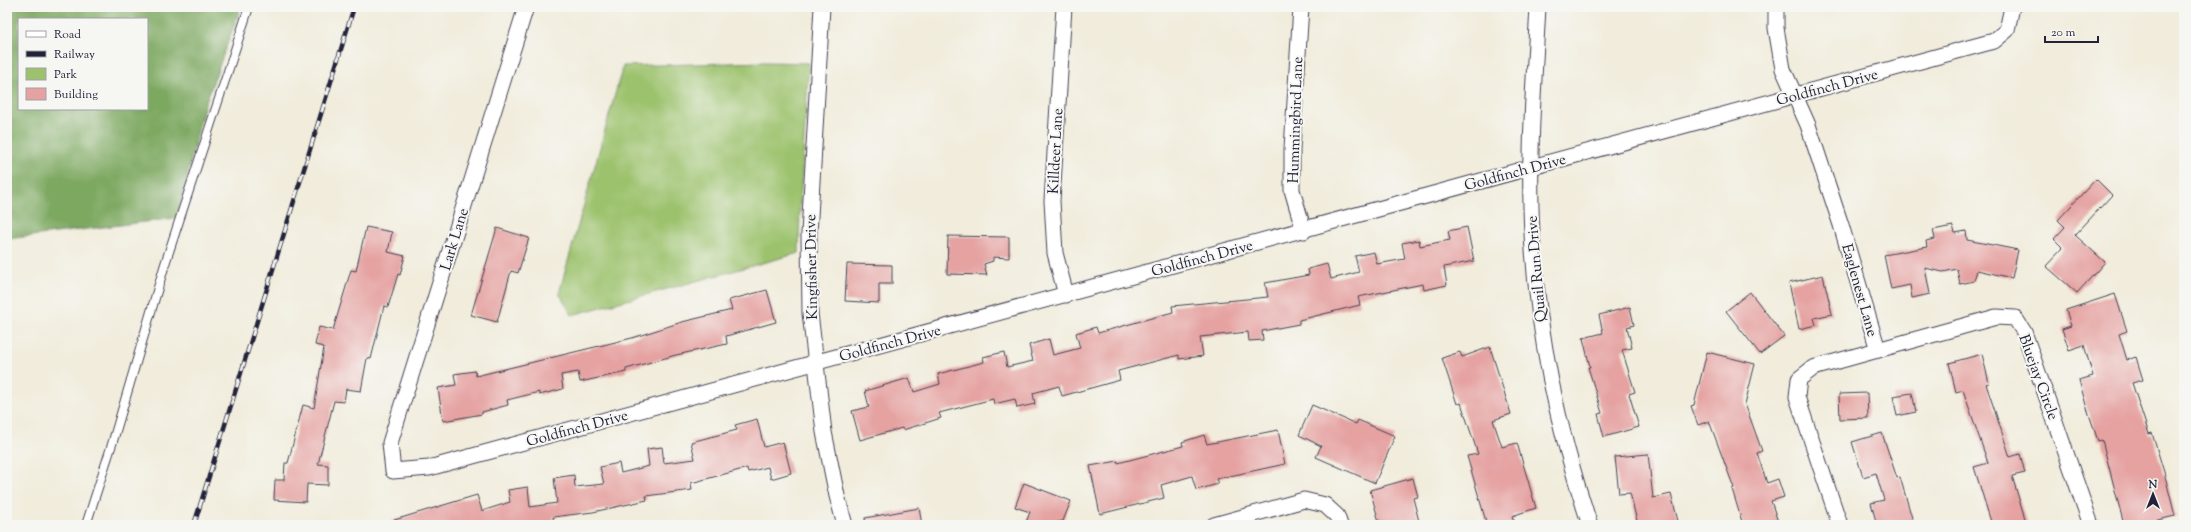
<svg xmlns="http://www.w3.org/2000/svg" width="2191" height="532" viewBox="0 0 2191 532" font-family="'Sorts Mill Goudy',serif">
  <rect width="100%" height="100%" fill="#f6f6f2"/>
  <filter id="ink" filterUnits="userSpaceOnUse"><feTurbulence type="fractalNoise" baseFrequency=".025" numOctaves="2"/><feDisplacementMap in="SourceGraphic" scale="8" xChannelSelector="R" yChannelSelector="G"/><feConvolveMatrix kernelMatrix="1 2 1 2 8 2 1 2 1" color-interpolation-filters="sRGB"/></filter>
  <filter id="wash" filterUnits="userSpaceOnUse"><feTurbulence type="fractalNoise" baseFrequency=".012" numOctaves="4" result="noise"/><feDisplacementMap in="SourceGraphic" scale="16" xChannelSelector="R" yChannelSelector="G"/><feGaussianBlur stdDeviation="0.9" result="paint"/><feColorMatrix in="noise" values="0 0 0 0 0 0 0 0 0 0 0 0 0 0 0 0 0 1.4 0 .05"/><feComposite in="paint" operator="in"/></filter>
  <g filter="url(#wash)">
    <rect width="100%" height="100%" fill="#f1ecdb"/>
    <!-- green -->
    <polygon fill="#9cc26d" stroke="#5f7254" points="765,62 809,63 800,203 799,253 572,315 559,293 623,66"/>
    <!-- forest -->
    <path fill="#7da860" stroke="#50654e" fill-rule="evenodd" d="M7,7H241L204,107L177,218L7,239ZM19,19H147V109H19Z"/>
    <g id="blocks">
      <!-- building -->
      <g fill="#e5a2a1">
        <polygon points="2096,179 2112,195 2075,235 2105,262 2077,293 2046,266 2063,248 2054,239 2065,227 2058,220"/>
        <polygon points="1953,226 1955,233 1966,231 1967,240 2018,250 2012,278 1977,270 1974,281 1960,284 1957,269 1943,272 1925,268 1930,294 1912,298 1910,285 1891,289 1884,255 1927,247 1926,241 1935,239 1933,230"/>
        <polygon points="366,227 392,232 388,252 405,256 400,275 398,274 388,307 384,306 371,359 367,358 361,391 346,389 344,402 334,401 318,464 328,465 328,485 307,484 306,502 274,500 275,480 284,480 285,463 288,463 303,405 314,408 324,347 315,345 319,327 333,330 351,270 356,271"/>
        <polygon points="1467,227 1474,261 1444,267 1447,285 1424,290 1423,284 1358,297 1360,305 1299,320 1299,324 1262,331 1263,340 1249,341 1248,332 1200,337 1203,356 1179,359 1179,355 1118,371 1120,380 1062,396 1059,386 1033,393 1035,404 1017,408 1015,399 994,404 993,399 939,413 941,418 903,430 902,428 860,440 852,411 869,407 865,391 909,378 914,392 940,384 938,374 984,362 983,357 1004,352 1007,367 1033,361 1029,345 1049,339 1053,355 1080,348 1076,333 1096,327 1098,333 1173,312 1172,306 1268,297 1265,283 1309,275 1308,269 1327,264 1331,279 1359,272 1355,256 1374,252 1377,264 1405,259 1402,243 1419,240 1420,246 1450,240 1448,231"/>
        <polygon points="497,228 529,238 518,273 511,271 497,322 471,315"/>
        <polygon points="948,236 1009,237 1009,258 993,257 993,261 984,264 987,275 947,274"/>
        <polygon points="847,264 892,265 892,284 879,284 879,303 845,301"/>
        <polygon points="1823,275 1832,314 1814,318 1816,325 1799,329 1789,283"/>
        <polygon points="767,290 776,322 726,336 727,344 676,355 626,369 626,372 580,382 578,372 561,375 563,389 539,395 539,392 507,400 508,405 482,412 482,414 443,421 438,388 456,385 454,374 475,371 476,376 632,338 682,322 732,310 729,300"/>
        <polygon points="1750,292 1784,336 1760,354 1726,311"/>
        <polygon points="2115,294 2127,331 2119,334 2127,360 2136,357 2143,380 2132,383 2149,434 2152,433 2164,472 2175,516 2136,525 2124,525 2102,440 2098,441 2086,405 2079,380 2093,376 2084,345 2069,350 2062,329 2071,326 2066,310"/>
        <polygon points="1630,307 1634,325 1627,327 1632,348 1622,350 1635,392 1629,394 1639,427 1604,437 1598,414 1602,413 1588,367 1590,367 1583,338 1603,333 1599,315"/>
        <polygon points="1490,347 1511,414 1493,420 1502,447 1517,443 1536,508 1512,516 1515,525 1487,525 1467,456 1478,454 1461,403 1457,404 1442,358 1460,352 1462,357"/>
        <polygon points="1707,352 1755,364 1745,404 1762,451 1757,453 1767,483 1778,479 1784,497 1771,501 1779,525 1743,525 1732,489 1734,488 1709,421 1698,425 1691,406 1694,405"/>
        <polygon points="1982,354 1989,383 1986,384 2010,457 2020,454 2025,473 2012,476 2027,525 1992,525 1974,467 1988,463 1963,390 1956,392 1949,363"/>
        <polygon points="1867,393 1868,418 1840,419 1839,394"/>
        <polygon points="1912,393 1916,412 1897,416 1893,396"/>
        <polygon points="1312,405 1356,424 1358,420 1395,436 1375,483 1316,457 1321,446 1299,435"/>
        <polygon points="757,419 764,447 783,442 791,473 771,479 768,467 748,472 747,468 691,483 692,490 646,496 647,500 593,512 553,517 554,525 391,525 391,521 477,495 482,511 510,502 508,490 528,487 530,507 557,503 554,478 574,475 575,487 604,484 600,467 619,463 621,473 649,466 647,449 662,447 664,463 695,459 691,442 737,430 735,425"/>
        <polygon points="1278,430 1285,464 1216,479 1218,484 1196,490 1192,476 1161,485 1164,498 1100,514 1090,466 1118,461 1118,463 1183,446 1182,442 1204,435 1207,444"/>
        <polygon points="1882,433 1897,478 1900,477 1914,525 1877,525 1871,503 1884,500 1876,473 1863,477 1852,442"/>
        <polygon points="1648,454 1653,498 1671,494 1679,525 1638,525 1630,493 1619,494 1615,457"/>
        <polygon points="1413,478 1418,497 1413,498 1420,525 1380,525 1370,490"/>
        <polygon points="1024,483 1071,501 1063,521 1044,525 1025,525 1030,512 1015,507"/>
        <polygon points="919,508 922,525 866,525 865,518"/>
      </g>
    </g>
  </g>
  <g filter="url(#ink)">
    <use href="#blocks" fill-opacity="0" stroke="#414053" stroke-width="1"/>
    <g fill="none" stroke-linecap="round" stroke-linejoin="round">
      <defs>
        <polyline id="lane" points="86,525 113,441 165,264 249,7"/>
        <g id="street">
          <polyline points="526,7 390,443 393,471 429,468 1994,41 2007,30 2012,7"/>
          <polyline points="822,7 809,234 810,313 824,432 837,496 845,525"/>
          <polyline points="1064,7 1052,201 1055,253 1066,295"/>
          <polyline points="1301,7 1292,149 1292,190 1304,231"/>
          <path d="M1538,7C1534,82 1528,158 1532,233C1537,333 1558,430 1590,525"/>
          <polyline points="1776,7 1776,28 1783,69 1808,125 1841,225 1878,350"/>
          <polyline points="1214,525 1304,500 1325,505 1337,516 1340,525"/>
          <polyline points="1840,525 1797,397 1799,379 1813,368 1996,317 2015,318 2024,332 2091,525"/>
        </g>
      </defs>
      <!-- lane casing -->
      <use href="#lane" stroke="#414053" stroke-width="10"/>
      <!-- street casing -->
      <use href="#street" stroke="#414053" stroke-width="17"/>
      <!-- lane -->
      <use href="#lane" stroke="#fff" stroke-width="8"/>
      <!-- street -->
      <use href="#street" stroke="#fff" stroke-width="15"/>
      <defs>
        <polyline id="rail" points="194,525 354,7"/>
      </defs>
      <!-- rail casing -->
      <use href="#rail" stroke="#22223b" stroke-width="4.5"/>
      <!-- rail -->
      <use href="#rail" stroke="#f6f6f2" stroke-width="3" stroke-dasharray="9" stroke-linecap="butt"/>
    </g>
  </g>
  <g text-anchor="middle" stroke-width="4" stroke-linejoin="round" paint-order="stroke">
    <!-- street labels -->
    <g font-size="15" fill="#22223b" stroke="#f6f6f2">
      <text transform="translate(1827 87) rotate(-15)" y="5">Goldfinch Drive</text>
      <text transform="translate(1295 120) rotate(-88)" y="5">Hummingbird Lane</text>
      <text transform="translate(1055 151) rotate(-87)" y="5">Killdeer Lane</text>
      <text transform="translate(1515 172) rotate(-15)" y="5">Goldfinch Drive</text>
      <text transform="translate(454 239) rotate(-73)" y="5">Lark Lane</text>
      <text transform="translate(1202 258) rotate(-15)" y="5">Goldfinch Drive</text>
      <text transform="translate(811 267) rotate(-91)" y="5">Kingfisher Drive</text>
      <text transform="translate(1536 269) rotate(-95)" y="5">Quail Run Drive</text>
      <text transform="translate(1860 290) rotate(74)" y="5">Eaglenest Lane</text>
      <text transform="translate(890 343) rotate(-15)" y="5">Goldfinch Drive</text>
      <text transform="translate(2039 377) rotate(70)" y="5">Bluejay Circle</text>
      <text transform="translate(577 428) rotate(-15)" y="5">Goldfinch Drive</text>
    </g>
  </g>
  <!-- margin -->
  <rect width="2191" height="532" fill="none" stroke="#f6f6f2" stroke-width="24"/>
  <!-- legend -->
  <rect x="18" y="18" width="130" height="92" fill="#f6f6f2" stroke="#a1a1a9"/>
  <rect x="26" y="31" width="20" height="6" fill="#ffffff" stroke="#a1a1a9"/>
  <text x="54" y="38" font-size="12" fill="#22223b">Road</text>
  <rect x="26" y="51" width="20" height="6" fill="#22223b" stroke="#a1a1a9"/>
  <text x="54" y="58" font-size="12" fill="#22223b">Railway</text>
  <rect x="26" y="68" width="20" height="12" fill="#9cc26d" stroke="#a1a1a9"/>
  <text x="54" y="78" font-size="12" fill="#22223b">Park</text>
  <rect x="26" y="88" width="20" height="12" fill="#e5a2a1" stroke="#a1a1a9"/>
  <text x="54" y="98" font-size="12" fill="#22223b">Building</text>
  <!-- north arrow -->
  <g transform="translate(2153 494)" stroke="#f6f6f2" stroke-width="3" paint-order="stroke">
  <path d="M0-3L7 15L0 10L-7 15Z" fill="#22223b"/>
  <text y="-6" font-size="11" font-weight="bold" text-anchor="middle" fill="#22223b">N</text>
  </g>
  <!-- scale -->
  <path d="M2045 36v6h53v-6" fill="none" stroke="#22223b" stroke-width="2"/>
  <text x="2051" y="36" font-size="12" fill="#22223b" stroke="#f6f6f2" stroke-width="3" paint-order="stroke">20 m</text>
</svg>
